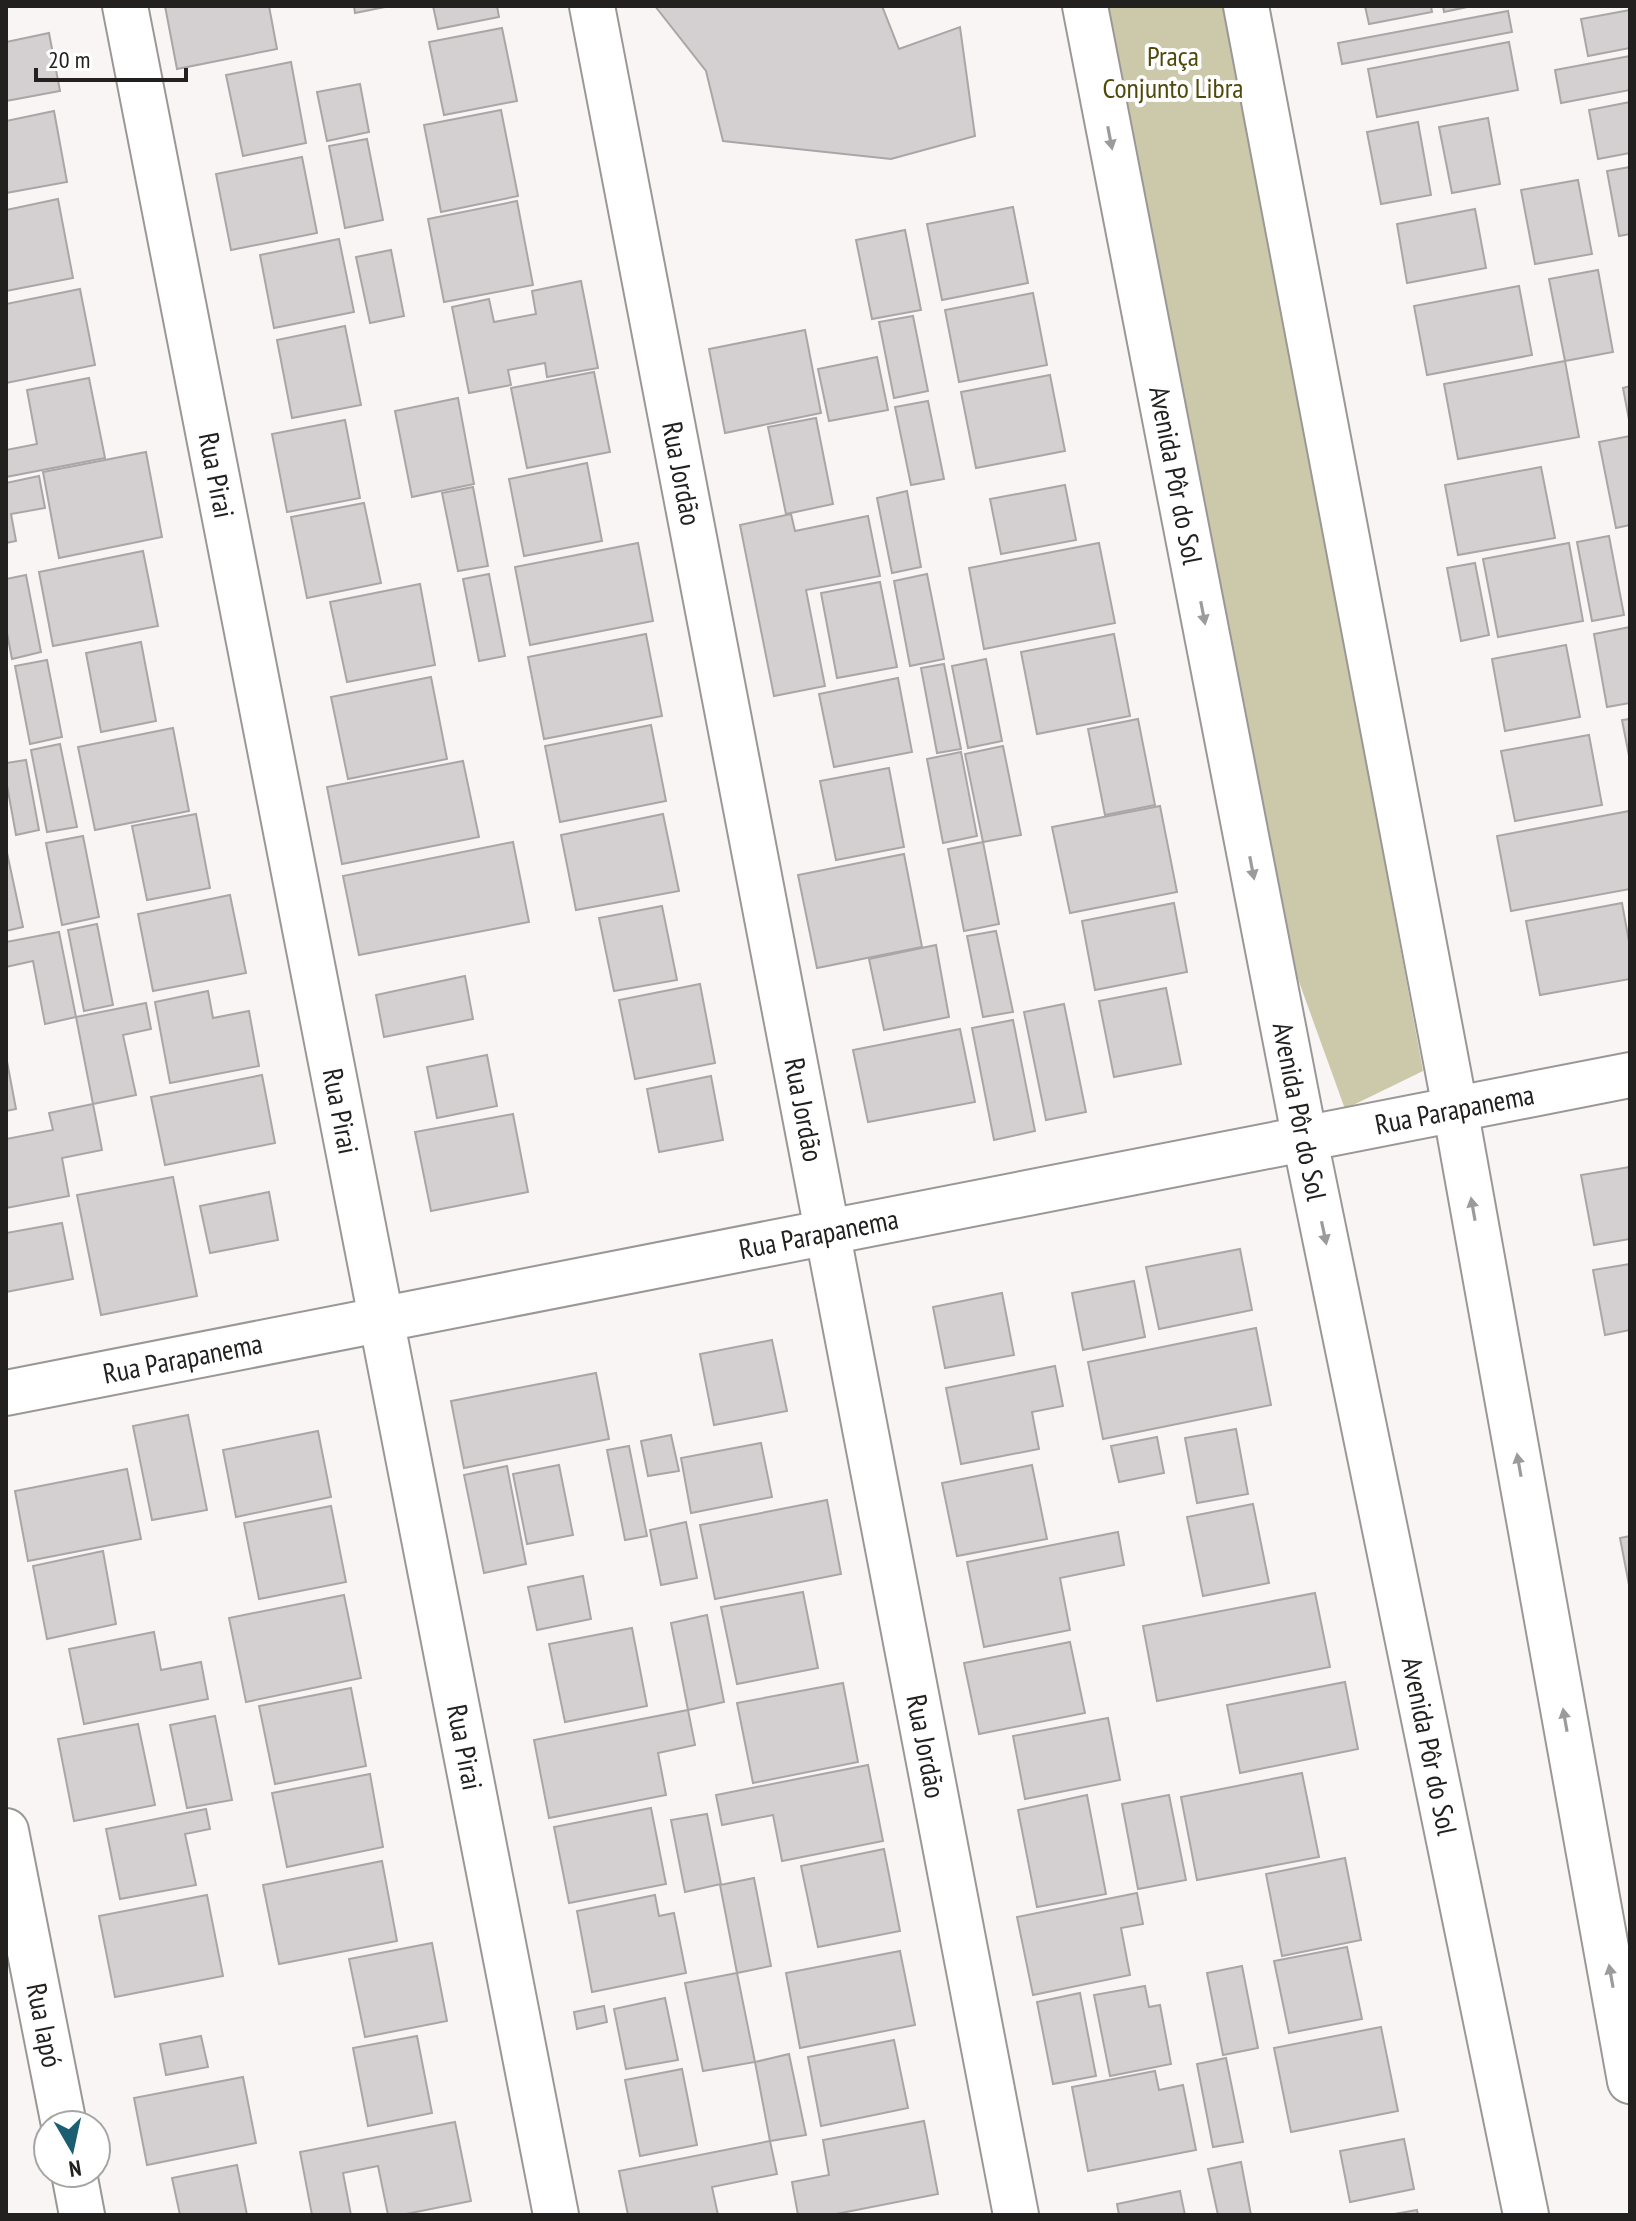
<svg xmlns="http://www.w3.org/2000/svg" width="1636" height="2221" viewBox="0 0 1636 2221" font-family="'PT Sans Narrow',sans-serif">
  <rect width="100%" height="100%" fill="#f9f5f4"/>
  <!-- green -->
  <polygon fill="#ccc8aa" points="1093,6 1227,6 1423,1071 1345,1109 1294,968"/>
  <!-- building -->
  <g fill="#d4cfd0" stroke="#aaa6a7" stroke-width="2">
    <polygon points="165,6 269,6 277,49 177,69"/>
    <polygon points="354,6 390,6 355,13"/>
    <polygon points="433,6 497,6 499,17 438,29"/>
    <polygon points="655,6 882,6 899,49 960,27 975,136 891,159 723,141 706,71"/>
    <polygon points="1365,6 1431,6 1432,12 1369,24"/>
    <polygon points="1443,6 1472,6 1444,12"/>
    <polygon points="1630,10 1630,48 1588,56 1581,19"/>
    <polygon points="1508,11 1512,32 1342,64 1338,43"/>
    <polygon points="502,28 517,101 444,115 429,42"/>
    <polygon points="49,33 60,91 6,101 6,42"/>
    <polygon points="1509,42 1518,90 1377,117 1368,69"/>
    <polygon points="1630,56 1630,90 1561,103 1555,70"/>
    <polygon points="291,62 306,143 243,156 226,75"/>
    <polygon points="360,84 369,132 327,141 317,92"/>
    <polygon points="1630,102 1630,153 1598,159 1589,110"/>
    <polygon points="501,110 518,196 441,212 424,125"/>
    <polygon points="54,111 67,182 6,193 6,121"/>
    <polygon points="1488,118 1500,184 1452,193 1439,127"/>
    <polygon points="1418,122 1431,195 1381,204 1367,132"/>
    <polygon points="367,139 383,220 345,228 329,146"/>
    <polygon points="302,157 317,233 231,250 216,174"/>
    <polygon points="1630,167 1630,234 1619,236 1607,171"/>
    <polygon points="1578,180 1592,254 1535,264 1521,190"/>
    <polygon points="58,199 73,278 6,291 6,210"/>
    <polygon points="517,201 533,285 444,302 428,219"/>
    <polygon points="1013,207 1028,283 942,300 927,224"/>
    <polygon points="1475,209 1486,268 1407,283 1397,224"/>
    <polygon points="905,230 921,310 872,319 856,240"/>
    <polygon points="339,239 354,312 274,328 260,255"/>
    <polygon points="391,250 404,316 370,323 356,257"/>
    <polygon points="1598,270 1613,352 1565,361 1549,279"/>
    <polygon points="581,281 598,368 547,377 545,363 508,370 511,385 469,393 452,307 489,299 494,322 536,314 532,291"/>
    <polygon points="1519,286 1532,355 1427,375 1414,306"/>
    <polygon points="80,289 95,365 6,383 6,304"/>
    <polygon points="1033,293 1047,365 959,382 945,310"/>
    <polygon points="913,316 928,391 894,398 879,322"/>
    <polygon points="345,326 361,405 292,418 277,340"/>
    <polygon points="805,330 821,413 725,433 709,349"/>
    <polygon points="877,357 888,410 829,421 818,369"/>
    <polygon points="1565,361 1579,437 1458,459 1444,384"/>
    <polygon points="594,372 610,452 527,468 511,388"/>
    <polygon points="1050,375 1065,451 976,468 961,392"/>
    <polygon points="89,378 105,458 6,477 6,450 37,444 27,390"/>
    <polygon points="1630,386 1630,425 1623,388"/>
    <polygon points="458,398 474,484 412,497 395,411"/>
    <polygon points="928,401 944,479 911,485 895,407"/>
    <polygon points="816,418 833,504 786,514 768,427"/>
    <polygon points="345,420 360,498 287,512 272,434"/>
    <polygon points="1630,436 1630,525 1616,528 1599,442"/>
    <polygon points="146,452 162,537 59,558 43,472"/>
    <polygon points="587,463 602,541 524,556 509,479"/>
    <polygon points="1541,467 1555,538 1458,555 1445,485"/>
    <polygon points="39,476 45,508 11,514 16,541 6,543 6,483"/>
    <polygon points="1065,485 1076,540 1001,554 990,499"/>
    <polygon points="473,487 488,566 458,571 442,493"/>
    <polygon points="907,491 921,567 892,573 877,498"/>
    <polygon points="364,503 381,583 307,598 291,517"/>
    <polygon points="791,514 795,531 868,516 880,576 806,590 825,686 774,696 740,525"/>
    <polygon points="1609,536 1624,615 1592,621 1577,542"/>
    <polygon points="638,543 653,621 530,645 515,567"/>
    <polygon points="1099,543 1115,623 984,649 969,568"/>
    <polygon points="1569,543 1583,621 1498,637 1483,559"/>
    <polygon points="143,551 158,626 53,646 39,572"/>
    <polygon points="1475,563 1489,635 1461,641 1447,568"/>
    <polygon points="489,574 505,656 479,661 463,579"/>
    <polygon points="927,574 944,659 910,666 894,581"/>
    <polygon points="26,575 41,652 12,659 6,628 6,579"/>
    <polygon points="880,582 897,667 837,678 821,593"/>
    <polygon points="420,584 435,665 347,682 330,602"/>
    <polygon points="1630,627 1630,703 1607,707 1594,634"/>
    <polygon points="646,634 662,716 544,739 528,657"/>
    <polygon points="1114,634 1130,716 1037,734 1021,652"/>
    <polygon points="141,642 156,721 101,732 86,653"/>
    <polygon points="1566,645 1580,717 1505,731 1492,659"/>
    <polygon points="986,659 1002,741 968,748 952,666"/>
    <polygon points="47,660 62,737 30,744 15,666"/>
    <polygon points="944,664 961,749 937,753 921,668"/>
    <polygon points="431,677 447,759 348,779 331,697"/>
    <polygon points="898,678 912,752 834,767 819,694"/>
    <polygon points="1138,719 1155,805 1105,815 1088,729"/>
    <polygon points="1630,719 1630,761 1622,720"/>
    <polygon points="651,725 666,801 560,822 545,746"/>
    <polygon points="173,728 189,811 95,830 78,747"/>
    <polygon points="1589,735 1602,805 1515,821 1501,751"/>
    <polygon points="60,744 77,827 47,832 31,750"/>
    <polygon points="1003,746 1021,835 983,842 965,754"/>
    <polygon points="961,752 977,836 943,843 927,759"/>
    <polygon points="26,760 39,830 16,835 6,780 6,763"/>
    <polygon points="463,761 479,837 342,864 327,787"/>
    <polygon points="889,768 904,847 836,860 820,781"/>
    <polygon points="1160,806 1177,892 1070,913 1052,827"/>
    <polygon points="1629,811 1630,889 1511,911 1497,836"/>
    <polygon points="196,814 210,888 147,900 132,826"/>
    <polygon points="663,814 679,891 576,910 561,835"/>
    <polygon points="83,836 99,917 62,925 46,843"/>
    <polygon points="513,842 529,922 359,955 343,876"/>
    <polygon points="983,842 999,924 964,931 948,849"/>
    <polygon points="6,848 23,927 6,931"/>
    <polygon points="904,854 922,947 817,968 798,875"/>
    <polygon points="230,895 246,973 153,991 138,914"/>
    <polygon points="1174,903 1187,972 1095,990 1082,921"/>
    <polygon points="1622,903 1630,947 1630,979 1540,995 1526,921"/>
    <polygon points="662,906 677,980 614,991 599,918"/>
    <polygon points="97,924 113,1005 84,1011 68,930"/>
    <polygon points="996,931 1013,1012 983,1017 967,936"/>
    <polygon points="59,932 76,1017 45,1024 33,961 6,967 6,942"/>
    <polygon points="936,945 949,1017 884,1030 869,959"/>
    <polygon points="465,976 473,1019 384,1037 376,995"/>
    <polygon points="700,984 715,1063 635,1079 619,1000"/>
    <polygon points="1166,988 1181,1064 1114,1077 1099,1001"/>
    <polygon points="208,991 213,1018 249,1011 259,1066 170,1083 155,1002"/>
    <polygon points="146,1003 151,1029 123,1035 136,1095 93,1104 76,1017"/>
    <polygon points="1064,1004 1086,1112 1046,1120 1024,1012"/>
    <polygon points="1013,1020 1035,1131 994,1140 972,1028"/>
    <polygon points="960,1029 975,1102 868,1122 853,1050"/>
    <polygon points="487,1055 497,1106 437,1118 427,1067"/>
    <polygon points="6,1056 16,1109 6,1111"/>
    <polygon points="262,1075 275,1143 165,1165 151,1097"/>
    <polygon points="711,1076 723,1140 659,1152 647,1089"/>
    <polygon points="93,1104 102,1150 62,1158 69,1196 6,1208 6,1139 53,1130 49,1113"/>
    <polygon points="513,1114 528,1192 431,1211 415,1132"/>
    <polygon points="1630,1167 1630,1239 1594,1245 1581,1175"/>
    <polygon points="173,1177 197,1296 101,1315 77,1195"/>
    <polygon points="269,1192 278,1240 210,1253 200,1206"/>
    <polygon points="62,1223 73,1279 6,1292 6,1233"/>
    <polygon points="1240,1249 1252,1310 1159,1329 1146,1267"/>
    <polygon points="1630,1264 1630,1330 1605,1335 1593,1270"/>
    <polygon points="1134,1281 1145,1337 1083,1350 1072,1293"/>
    <polygon points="1002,1293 1014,1355 945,1368 933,1307"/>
    <polygon points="1256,1328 1271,1405 1103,1439 1088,1362"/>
    <polygon points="772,1340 787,1411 714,1425 700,1354"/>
    <polygon points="1055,1366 1063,1406 1032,1412 1039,1449 961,1464 946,1388"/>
    <polygon points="596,1373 609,1439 464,1468 451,1401"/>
    <polygon points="188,1415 207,1510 152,1520 133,1426"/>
    <polygon points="1236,1429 1248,1494 1197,1503 1185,1438"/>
    <polygon points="318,1431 331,1497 236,1517 223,1450"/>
    <polygon points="671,1435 679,1471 648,1476 641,1441"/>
    <polygon points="1157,1437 1164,1473 1119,1482 1111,1446"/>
    <polygon points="761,1443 772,1497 691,1513 681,1458"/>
    <polygon points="629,1446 647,1536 625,1540 607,1450"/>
    <polygon points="559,1465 573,1535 527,1544 513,1474"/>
    <polygon points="1032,1465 1047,1539 957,1556 942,1483"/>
    <polygon points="507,1466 526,1564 484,1573 464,1475"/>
    <polygon points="127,1469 141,1539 28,1561 15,1491"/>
    <polygon points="827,1500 841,1574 715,1599 700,1525"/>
    <polygon points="1253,1504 1269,1583 1203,1596 1187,1517"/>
    <polygon points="331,1506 346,1582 259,1599 244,1523"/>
    <polygon points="686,1522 697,1578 661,1585 650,1530"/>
    <polygon points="1118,1532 1124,1565 1060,1578 1070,1630 984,1647 967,1562"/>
    <polygon points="1630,1536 1630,1590 1620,1538"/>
    <polygon points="103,1551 116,1624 47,1639 33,1566"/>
    <polygon points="583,1576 591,1619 537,1630 528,1587"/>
    <polygon points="803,1592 818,1668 737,1684 721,1607"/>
    <polygon points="1315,1593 1330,1667 1157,1701 1143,1626"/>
    <polygon points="344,1595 361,1678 246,1702 229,1618"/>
    <polygon points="707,1615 724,1702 688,1710 671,1623"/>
    <polygon points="632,1628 647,1706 565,1722 549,1644"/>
    <polygon points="154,1632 161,1670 201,1662 208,1699 84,1724 69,1649"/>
    <polygon points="1070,1642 1085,1713 979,1734 964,1663"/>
    <polygon points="1345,1682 1358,1749 1240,1773 1227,1705"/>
    <polygon points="843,1683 858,1762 753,1783 737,1703"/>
    <polygon points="351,1688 366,1766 275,1784 259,1706"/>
    <polygon points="688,1710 695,1745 658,1753 666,1795 549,1818 534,1740"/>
    <polygon points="215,1716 232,1800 187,1808 170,1725"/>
    <polygon points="1108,1718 1120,1780 1025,1799 1013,1736"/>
    <polygon points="138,1724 155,1805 74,1821 58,1739"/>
    <polygon points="868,1765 883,1841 782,1861 773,1815 722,1825 716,1795"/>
    <polygon points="1302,1773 1319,1857 1197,1880 1181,1797"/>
    <polygon points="370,1774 383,1847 287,1867 272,1793"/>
    <polygon points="1087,1795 1106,1894 1037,1907 1018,1810"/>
    <polygon points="1169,1795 1186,1880 1138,1889 1122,1804"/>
    <polygon points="651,1808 666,1884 569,1903 554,1827"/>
    <polygon points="206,1809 210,1829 185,1834 196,1885 120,1899 106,1829"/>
    <polygon points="707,1814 721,1884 685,1892 671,1820"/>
    <polygon points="884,1849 900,1931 818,1947 801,1866"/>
    <polygon points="1345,1858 1361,1940 1282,1956 1266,1874"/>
    <polygon points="382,1861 397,1941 279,1964 263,1885"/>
    <polygon points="754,1878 771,1966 737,1973 720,1885"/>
    <polygon points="1137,1893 1143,1924 1121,1928 1130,1975 1033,1995 1017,1917"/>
    <polygon points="207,1895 223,1976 115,1997 99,1916"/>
    <polygon points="655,1895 659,1916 674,1913 686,1973 592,1992 577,1911"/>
    <polygon points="432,1943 447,2021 365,2037 349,1959"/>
    <polygon points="1347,1947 1362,2019 1289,2033 1274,1961"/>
    <polygon points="900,1951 915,2025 800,2048 786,1973"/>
    <polygon points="1242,1966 1258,2048 1223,2055 1207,1973"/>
    <polygon points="737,1973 755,2062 703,2071 685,1983"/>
    <polygon points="1145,1986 1149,2007 1160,2005 1171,2064 1110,2076 1094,1995"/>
    <polygon points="1080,1993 1096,2076 1053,2084 1037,2002"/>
    <polygon points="665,1998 678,2060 626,2069 614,2009"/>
    <polygon points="604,2006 607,2022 577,2029 574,2012"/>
    <polygon points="1381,2027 1398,2111 1291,2132 1274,2048"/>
    <polygon points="201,2036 208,2067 166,2075 160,2044"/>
    <polygon points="417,2036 432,2113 368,2126 353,2048"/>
    <polygon points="894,2040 908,2108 821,2126 808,2057"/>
    <polygon points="789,2054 806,2135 770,2141 755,2062"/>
    <polygon points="1226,2058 1243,2142 1213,2147 1197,2064"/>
    <polygon points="682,2069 697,2145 640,2156 625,2080"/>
    <polygon points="1155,2071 1159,2090 1183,2085 1196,2150 1088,2171 1072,2087"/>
    <polygon points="243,2077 256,2143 147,2165 134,2098"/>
    <polygon points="924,2121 938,2194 831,2215 798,2215 792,2182 829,2175 823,2140"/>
    <polygon points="455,2122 471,2201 401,2215 388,2215 378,2166 343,2173 351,2215 312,2215 300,2152"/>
    <polygon points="1404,2139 1414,2189 1350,2202 1340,2151"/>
    <polygon points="770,2141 777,2174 712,2187 718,2215 628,2215 619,2171"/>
    <polygon points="1241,2162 1251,2215 1218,2215 1208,2169"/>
    <polygon points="237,2165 247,2215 180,2215 172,2178"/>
    <polygon points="1180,2191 1185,2215 1119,2215 1117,2204"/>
    <polygon points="1417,2210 1418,2215 1389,2215"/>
  </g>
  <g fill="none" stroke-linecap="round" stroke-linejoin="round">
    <defs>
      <g id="minor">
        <path id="s1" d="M125,6L556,2215"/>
        <path id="s2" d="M592,6L1016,2215"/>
        <path id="s3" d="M6,1393L1630,1075"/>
        <path id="s4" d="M6,1831L64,2125"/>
        <polyline points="74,2173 82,2215"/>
      </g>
      <g id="tertiary">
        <path id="s5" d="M1085,6L1305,1140L1526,2215"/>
        <polyline points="1246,6 1455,1108 1630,2081"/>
      </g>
    </defs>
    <!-- minor casing -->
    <use href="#minor" stroke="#9b9796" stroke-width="48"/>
    <!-- tertiary casing -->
    <use href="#tertiary" stroke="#9b9796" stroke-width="48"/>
    <!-- minor -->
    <use href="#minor" stroke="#fff" stroke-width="44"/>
    <!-- tertiary -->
    <use href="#tertiary" stroke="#fff" stroke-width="44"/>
  </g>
  <!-- one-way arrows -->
  <defs><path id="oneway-solid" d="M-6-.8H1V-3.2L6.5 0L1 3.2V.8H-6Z" transform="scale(2)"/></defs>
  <g fill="#9c9b9b">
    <use href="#oneway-solid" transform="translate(1110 138) rotate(79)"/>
    <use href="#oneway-solid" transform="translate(1203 613) rotate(79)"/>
    <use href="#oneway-solid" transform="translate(1252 868) rotate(79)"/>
    <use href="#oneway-solid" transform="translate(1473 1209) rotate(-100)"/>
    <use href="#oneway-solid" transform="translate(1324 1233) rotate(78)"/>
    <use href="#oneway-solid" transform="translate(1519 1465) rotate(-100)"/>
    <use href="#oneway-solid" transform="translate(1565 1720) rotate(-100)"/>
    <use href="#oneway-solid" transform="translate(1611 1976) rotate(-100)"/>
  </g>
  <g text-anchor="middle" stroke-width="8" stroke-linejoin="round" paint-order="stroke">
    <!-- park labels -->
    <g font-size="28" fill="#51480b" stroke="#fff">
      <text x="1173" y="66">Praça<tspan x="1173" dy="32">Conjunto Libra</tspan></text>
    </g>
    <!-- street labels -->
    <g font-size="28" fill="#222120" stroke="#fff">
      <text dy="10" stroke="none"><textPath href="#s1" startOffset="478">Rua Pirai</textPath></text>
      <text dy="10" stroke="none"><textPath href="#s2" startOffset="476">Rua Jordão</textPath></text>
      <text dy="10" stroke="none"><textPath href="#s5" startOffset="478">Avenida Pôr do Sol</textPath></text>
      <text dy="10" stroke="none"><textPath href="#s1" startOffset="1126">Rua Pirai</textPath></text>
      <text dy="10" stroke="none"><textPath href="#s3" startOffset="1476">Rua Parapanema</textPath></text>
      <text dy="10" stroke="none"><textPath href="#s2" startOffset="1124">Rua Jordão</textPath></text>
      <text dy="10" stroke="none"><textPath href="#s5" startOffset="1126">Avenida Pôr do Sol</textPath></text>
      <text dy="10" stroke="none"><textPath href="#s3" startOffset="828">Rua Parapanema</textPath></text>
      <text dy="10" stroke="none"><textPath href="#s3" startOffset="180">Rua Parapanema</textPath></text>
      <text dy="10" stroke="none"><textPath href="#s5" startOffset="1774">Avenida Pôr do Sol</textPath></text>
      <text dy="10" stroke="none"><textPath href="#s1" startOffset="1774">Rua Pirai</textPath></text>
      <text dy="10" stroke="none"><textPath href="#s2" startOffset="1772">Rua Jordão</textPath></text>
      <text dy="10" stroke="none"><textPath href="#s4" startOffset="198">Rua Iapó</textPath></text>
    </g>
  </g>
  <!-- border -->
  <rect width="1636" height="2221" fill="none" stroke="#222120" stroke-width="16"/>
  <!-- north arrow -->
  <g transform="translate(72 2149) rotate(171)"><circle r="38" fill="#ffffff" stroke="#a7a6a6" stroke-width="2"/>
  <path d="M0-6L14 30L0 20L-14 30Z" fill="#1b5e72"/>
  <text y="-12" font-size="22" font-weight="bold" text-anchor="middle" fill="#222120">N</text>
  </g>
  <!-- scale -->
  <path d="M36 68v12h150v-12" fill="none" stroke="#222120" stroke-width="4"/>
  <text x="48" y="68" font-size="24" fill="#222120" stroke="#ffffff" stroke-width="6" paint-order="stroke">20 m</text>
</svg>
